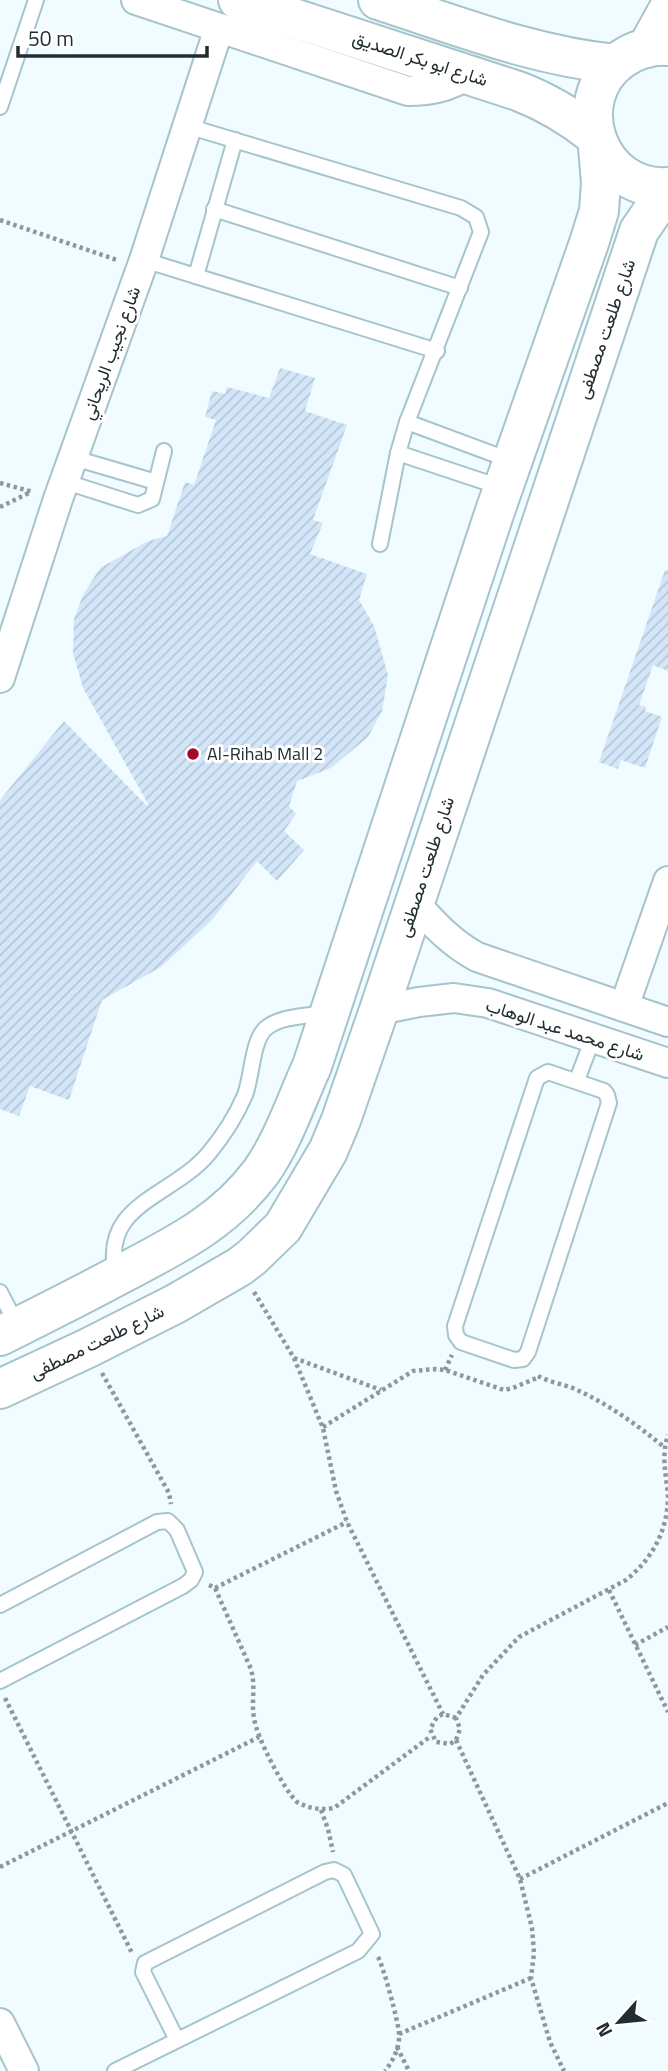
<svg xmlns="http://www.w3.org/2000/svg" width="668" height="2071" viewBox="0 0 668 2071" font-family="'Titillium Web',Vazirmatn,sans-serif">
  <defs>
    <pattern id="building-hatch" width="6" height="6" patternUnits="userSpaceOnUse" patternTransform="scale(1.75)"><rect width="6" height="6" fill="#d3e6f9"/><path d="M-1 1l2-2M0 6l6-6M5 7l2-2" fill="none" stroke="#b5c6d6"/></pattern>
  </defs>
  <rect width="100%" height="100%" fill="#f0fcff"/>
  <!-- building -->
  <g fill="url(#building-hatch)">
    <polygon points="280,368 315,378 305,411 347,425 313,520 323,523 310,554 367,574 359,600 374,626 388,675 382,711 368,737 331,768 297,781 289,806 296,814 284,831 304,850 277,881 257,861 212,920 161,967 102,1000 69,1100 30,1086 19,1116 0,1109 0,800 64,721 147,806 148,804 83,688 73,653 74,619 83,595 100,568 148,541 167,536 185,482 194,485 216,420 205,417 212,391 225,394 227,387 269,398"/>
    <polygon points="665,570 668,571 668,671 653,665 639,705 646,707 645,711 662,717 645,768 621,760 618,769 599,762"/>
  </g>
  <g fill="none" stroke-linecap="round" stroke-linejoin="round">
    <defs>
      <g id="lane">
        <polyline points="0,107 36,0"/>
        <polyline points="187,126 461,208 476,217 481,232 407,422 398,453 380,544"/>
        <polyline points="214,209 460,288"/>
        <polyline points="144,260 437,351"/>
        <polyline points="196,276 235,140"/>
        <polyline points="407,422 512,461"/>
        <polyline points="398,453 503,488"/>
        <polyline points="74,458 156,482"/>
        <polyline points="66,482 138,505 152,499 164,451"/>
        <polygon points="548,1072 604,1091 607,1095 609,1103 528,1352 523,1359 514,1360 461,1342 456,1335 455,1326 537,1078"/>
        <polyline points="577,1080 593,1038"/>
        <path d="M116,1274C100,1203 173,1197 209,1153C224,1135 236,1116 245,1095C252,1077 252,1042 265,1029C279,1016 307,1016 326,1013"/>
        <polyline points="0,1292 17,1325"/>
        <polyline points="0,1605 157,1522 168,1521 177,1530 195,1572 191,1580 183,1586 0,1681"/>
        <polyline points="115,2071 358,1951 372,1934 344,1875 334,1870 325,1872 145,1963 143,1972 177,2040"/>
      </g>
      <g id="street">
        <path d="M136,0L408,91C432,91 448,87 468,75"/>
        <polyline points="0,678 58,499 144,260 219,28"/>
        <path d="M414,902C434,924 451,943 477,957L668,1022"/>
        <polyline points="624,1007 668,881"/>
        <polyline points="379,1010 419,1002 454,998 488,1003 668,1063"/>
        <polyline points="0,2023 24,2071"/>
      </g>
      <g id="secondary">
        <path d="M238,0L518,91C547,102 570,116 594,135"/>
        <path d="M378,0C456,25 533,56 615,64"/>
        <path d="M668,46C652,45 635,50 622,59C565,99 598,192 668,187"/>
        <polyline points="647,48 668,10"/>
        <path d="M0,1336C40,1316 80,1296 119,1275C174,1246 223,1223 261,1172C283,1141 296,1101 312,1066L495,511L589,243L599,211L601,183L598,147"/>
        <polyline points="0,1389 88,1348 175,1304 239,1267 251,1258 283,1227 328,1151 341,1120 379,1010 639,231 656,206 668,195"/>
      </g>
    </defs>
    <!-- lane casing -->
    <use href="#lane" stroke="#a6c4cc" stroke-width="18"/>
    <!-- street casing -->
    <use href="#street" stroke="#a6c4cc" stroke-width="32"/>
    <!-- secondary casing -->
    <use href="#secondary" stroke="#a6c4cc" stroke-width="42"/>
    <!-- path -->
    <g stroke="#8c989b" stroke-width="4.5" stroke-dasharray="3.5 3.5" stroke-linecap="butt">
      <polyline points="0,220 117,260"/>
      <polyline points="0,483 33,492"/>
      <polyline points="0,507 31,492"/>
      <polyline points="254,1292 294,1358 323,1428 336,1491 347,1522 443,1714"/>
      <polyline points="294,1358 381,1390"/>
      <polyline points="445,1370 452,1355"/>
      <polyline points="102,1373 169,1493 171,1504"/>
      <path d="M538,1376C549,1382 563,1384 575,1389C608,1404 636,1424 664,1447"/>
      <polyline points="323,1427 413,1371 435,1369 445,1370 504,1390 513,1388 539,1377"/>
      <path d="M209,1585L215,1588L251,1669C256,1688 251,1701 254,1718C256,1736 284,1790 297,1802C310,1809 320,1810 334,1808L431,1736"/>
      <polyline points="215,1588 347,1522"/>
      <polyline points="609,1590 668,1712"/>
      <polyline points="635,1645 668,1627"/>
      <polyline points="5,1698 132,1953"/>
      <path d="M456,1718L443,1714L437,1717L430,1729L436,1742L450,1744L456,1740L460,1729L456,1718L483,1675L519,1637L626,1580C652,1559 668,1531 668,1495C666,1474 661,1456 668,1435"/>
      <polyline points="456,1740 520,1879 532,1928 534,1953 531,1978 550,2042 564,2071"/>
      <polyline points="321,1810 328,1829 333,1852"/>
      <polyline points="0,1867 259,1737"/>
      <polyline points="520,1879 668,1803"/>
      <path d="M378,1957C383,1965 399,2024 399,2034C400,2047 393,2061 385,2071"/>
      <polyline points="399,2034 531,1978"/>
      <polyline points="397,2047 409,2071"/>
    </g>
    <!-- lane -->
    <use href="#lane" stroke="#fff" stroke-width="14"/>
    <!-- street -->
    <use href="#street" stroke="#fff" stroke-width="28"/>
    <!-- secondary -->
    <use href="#secondary" stroke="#fff" stroke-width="38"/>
  </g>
  <!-- markers -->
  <circle fill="#a5092a" stroke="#fff" stroke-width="2.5" cx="193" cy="754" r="7"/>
  <g text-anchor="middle" stroke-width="6" stroke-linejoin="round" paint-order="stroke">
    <!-- street labels -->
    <g font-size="18" fill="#212d30" stroke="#fff">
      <text transform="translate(420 59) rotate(18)" y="6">شارع ابو بكر الصديق</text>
      <text transform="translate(606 329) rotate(-71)" y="6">شارع طلعت مصطفى</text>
      <text transform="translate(111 353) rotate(-70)" y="6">شارع نجيب الريحاني</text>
      <text transform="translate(426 867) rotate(-72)" y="6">شارع طلعت مصطفى</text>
      <text transform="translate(565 1030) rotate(18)" y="6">شارع محمد عبد الوهاب</text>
      <text transform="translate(97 1342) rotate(-26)" y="6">شارع طلعت مصطفى</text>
    </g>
    <!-- poi labels -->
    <g font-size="18" fill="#212d30" stroke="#fff" text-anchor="start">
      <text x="207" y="760">Al-Rihab Mall 2</text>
    </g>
  </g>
  <!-- north arrow -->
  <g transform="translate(619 2022) rotate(243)" stroke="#ffffff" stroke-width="5" paint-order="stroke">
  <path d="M0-5L12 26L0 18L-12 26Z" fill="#212d30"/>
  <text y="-10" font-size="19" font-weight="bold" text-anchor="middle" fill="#212d30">N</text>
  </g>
  <!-- scale -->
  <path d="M18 46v10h189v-10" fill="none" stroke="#212d30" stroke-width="3.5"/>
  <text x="28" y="46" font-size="21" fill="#212d30" stroke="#ffffff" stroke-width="5" paint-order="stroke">50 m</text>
</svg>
